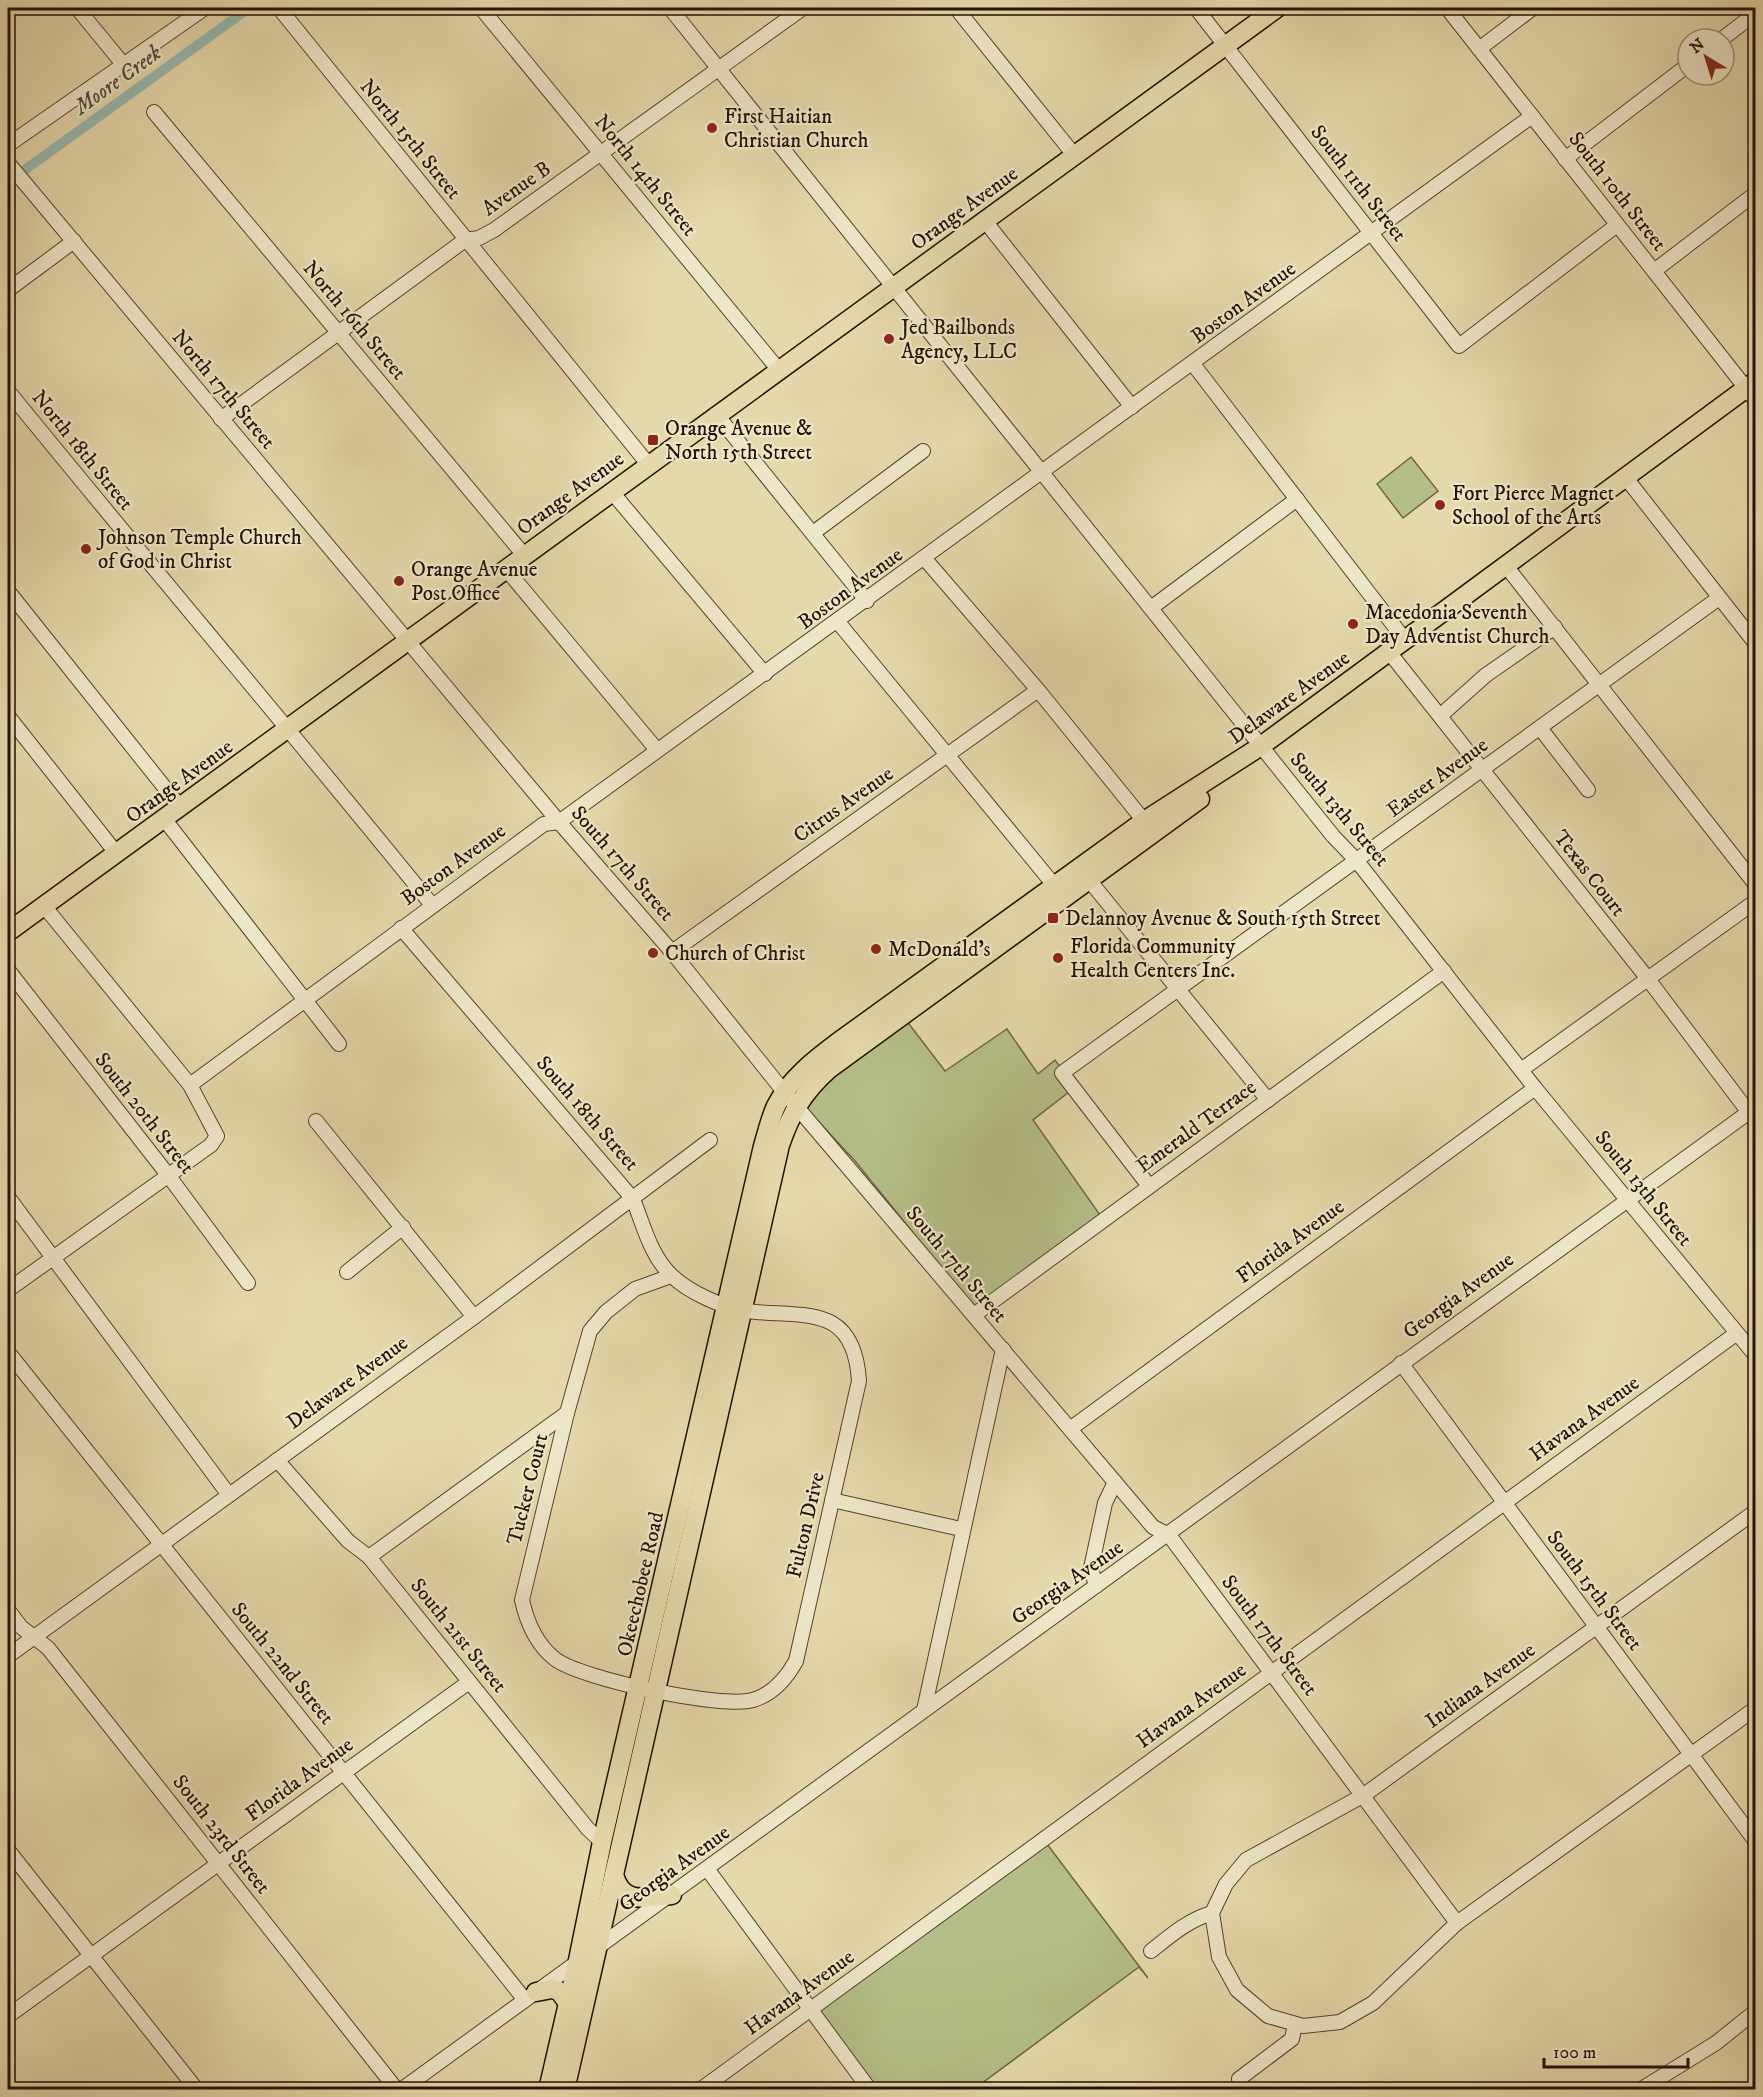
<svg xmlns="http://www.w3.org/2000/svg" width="1763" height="2097" viewBox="0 0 1763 2097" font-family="'IM FELL DW Pica',serif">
  <rect width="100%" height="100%" fill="#e5d8aa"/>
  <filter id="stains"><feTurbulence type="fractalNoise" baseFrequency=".00333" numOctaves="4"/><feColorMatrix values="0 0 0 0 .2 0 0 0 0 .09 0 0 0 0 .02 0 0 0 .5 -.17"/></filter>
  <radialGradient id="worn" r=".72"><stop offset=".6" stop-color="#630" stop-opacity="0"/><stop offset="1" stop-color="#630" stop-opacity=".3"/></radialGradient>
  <!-- green -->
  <g fill="#b5be88" stroke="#6d6844" stroke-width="1.5">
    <polygon points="1411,457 1438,491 1403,518 1377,484"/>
    <polygon points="906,1020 945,1071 1007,1029 1038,1074 1055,1060 1061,1068 1055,1072 1070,1091 1033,1120 1100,1215 974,1308 855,1161 808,1110 805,1102 810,1094"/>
    <polygon points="1047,1844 1148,1978 1139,1967 974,2089 876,2089 818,2012"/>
  </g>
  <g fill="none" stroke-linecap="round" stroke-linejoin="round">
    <!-- canal -->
    <polyline stroke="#99b8b2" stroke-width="10" points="8,182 249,8"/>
    <defs>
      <g id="minor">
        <polyline points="77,8 123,64"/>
        <polyline points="279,8 648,464"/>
        <polyline points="481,8 778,369"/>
        <polyline points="670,8 1333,836 1357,861 1535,1088 1756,1356"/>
        <polyline points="956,8 1075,156"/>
        <polyline points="1196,8 1459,346 1617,225"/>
        <polyline points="1447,8 1756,401"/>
        <polyline points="1722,39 1756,13"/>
        <polyline points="1479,49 1533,8"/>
        <polyline points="154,112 524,555"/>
        <polyline points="8,145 205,8"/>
        <polyline points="1565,159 1688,65"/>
        <polyline points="8,163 559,822 672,952 785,1093 1153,1527 1169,1535 1457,1923"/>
        <polyline points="985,221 1132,407"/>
        <polyline points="1654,271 1756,193"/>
        <polyline points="8,290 74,241"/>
        <polyline points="1193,364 1405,640"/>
        <path d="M8,391C148,563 292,732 432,905"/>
        <polyline points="716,414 867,601"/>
        <polyline points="221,419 465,240 479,238 494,230 803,8"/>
        <polyline points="1626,478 1756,644"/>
        <polyline points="611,491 765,674"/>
        <polyline points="813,533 923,451"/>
        <polyline points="925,559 1038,690 1149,827"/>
        <polyline points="1506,566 1756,885"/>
        <polyline points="506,569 657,750"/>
        <polyline points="8,591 181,808"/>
        <polyline points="1151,608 1297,499"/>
        <polyline points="838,622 1054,885"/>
        <polyline points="1389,652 1648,979 1756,1122"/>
        <polyline points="8,716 117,854"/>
        <polyline points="1440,716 1486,675 1555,627"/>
        <polyline points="1540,728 1588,790"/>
        <polyline points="165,820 339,1044"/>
        <polyline points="1089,880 1268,1100"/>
        <path d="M401,928L633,1199C643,1224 651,1257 672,1276C690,1293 722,1307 746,1311C804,1318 854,1302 859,1381L796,1661C786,1679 773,1694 753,1700C722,1709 581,1679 555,1659C536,1644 527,1623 522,1600L567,1413L590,1331L606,1312L635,1289L671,1276"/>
        <polyline points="672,952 1038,690"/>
        <polyline points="8,970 168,1175 248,1283"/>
        <polyline points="1521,1070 1756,901"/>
        <polyline points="190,1085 544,824 559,822 1532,116"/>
        <polyline points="316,1121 474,1317"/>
        <polyline points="1149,1186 1062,1073 1719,598"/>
        <polyline points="8,1197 229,1495"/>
        <polyline points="347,1272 403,1227"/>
        <polyline points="8,1290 211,1145 217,1136 190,1085 44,906"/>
        <polyline points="974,1315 1444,971"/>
        <polyline points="8,1352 525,2000"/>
        <polyline points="1401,1363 1756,1842"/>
        <polyline points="1070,1429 1535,1088"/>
        <polyline points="277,1460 348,1541 369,1557 588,1829 602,1842"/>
        <polyline points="832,1500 961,1529"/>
        <polyline points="1756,1511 1364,1795 1246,1860 1226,1884 1212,1913 1219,1957 1237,1990 1268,2016 1303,2026 1340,2022 1373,2003 1457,1923 1756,1708"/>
        <polyline points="369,1557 567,1413"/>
        <polyline points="1096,1586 1091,1568 1105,1503 1115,1482"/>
        <polyline points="8,1610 21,1627 48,1648 397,2090"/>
        <polyline points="8,1656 474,1317 710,1140"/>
        <polyline points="924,1710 1003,1349"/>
        <polyline points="8,1850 197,2090"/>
        <polyline points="708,1870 870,2090"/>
        <path d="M1151,1951C1170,1936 1188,1920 1212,1913"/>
        <polyline points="8,2016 469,1682"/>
        <polyline points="1239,2079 1292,2039 1295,2024"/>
        <path d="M401,2090C854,1764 1304,1434 1756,1107"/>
        <polyline points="700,2090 1737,1333"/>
        <polyline points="1640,2090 1716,2043 1756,2011"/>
      </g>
      <g id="major">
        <polyline points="8,932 1277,8"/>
        <path d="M614,1875C623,1906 646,1897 672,1895"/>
        <polyline points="536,1992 552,1989 559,1991 568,2003"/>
        <path d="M548,2090L578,1960L602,1842L763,1146C767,1133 770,1119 776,1106C790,1078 817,1058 841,1040L1144,821L1261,746L1756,381"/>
        <path d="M565,2090L780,1145C791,1113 804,1091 829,1069L1200,799"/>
      </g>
    </defs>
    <!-- minor casing -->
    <use href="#minor" stroke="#55432a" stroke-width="16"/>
    <!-- major casing -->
    <use href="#major" stroke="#251100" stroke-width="21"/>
    <!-- minor -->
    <use href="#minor" stroke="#eee6c8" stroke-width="14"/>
    <!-- major -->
    <use href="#major" stroke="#e5d8aa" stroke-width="18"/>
  </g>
  <!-- markers -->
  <g fill="#8f2418" stroke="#eee6c8" stroke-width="2">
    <circle cx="712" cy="128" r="6"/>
    <circle cx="889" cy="339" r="6"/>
    <rect x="647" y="434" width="12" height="12" rx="3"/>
    <circle cx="1440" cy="505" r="6"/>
    <circle cx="86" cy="549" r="6"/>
    <circle cx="399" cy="581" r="6"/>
    <circle cx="1353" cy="624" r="6"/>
    <rect x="1047" y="912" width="12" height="12" rx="3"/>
    <circle cx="876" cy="949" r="6"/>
    <circle cx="653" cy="953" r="6"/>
    <circle cx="1058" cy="958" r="6"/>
  </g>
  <g text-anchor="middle" stroke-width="4.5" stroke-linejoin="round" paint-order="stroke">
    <!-- poi labels -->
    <g font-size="21" fill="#251100" stroke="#eee6c8" text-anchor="start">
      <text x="724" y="123">First Haitian<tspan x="724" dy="24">Christian Church</tspan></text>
      <text x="901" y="334">Jed Bailbonds<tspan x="901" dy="24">Agency, LLC</tspan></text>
      <text x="665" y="435">Orange Avenue &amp;<tspan x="665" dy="24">North 15th Street</tspan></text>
      <text x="1452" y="500">Fort Pierce Magnet<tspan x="1452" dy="24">School of the Arts</tspan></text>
      <text x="98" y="544">Johnson Temple Church<tspan x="98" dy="24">of God in Christ</tspan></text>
      <text x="411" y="576">Orange Avenue<tspan x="411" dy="24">Post Office</tspan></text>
      <text x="1365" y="619">Macedonia Seventh<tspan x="1365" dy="24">Day Adventist Church</tspan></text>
      <text x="1065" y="925">Delannoy Avenue &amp; South 15th Street</text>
      <text x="1070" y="953">Florida Community<tspan x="1070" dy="24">Health Centers Inc.</tspan></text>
      <text x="888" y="956">McDonald's</text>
      <text x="665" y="960">Church of Christ</text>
    </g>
    <!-- street labels -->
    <g font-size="21" fill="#251100" stroke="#eee6c8">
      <text transform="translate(411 139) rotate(51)" y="7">North 15th Street</text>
      <text transform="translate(646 175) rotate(51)" y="7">North 14th Street</text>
      <text transform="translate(1359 183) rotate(52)" y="7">South 11th Street</text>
      <text transform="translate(516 188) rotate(-35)" y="7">Avenue B</text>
      <text transform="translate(1618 191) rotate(52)" y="7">South 10th Street</text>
      <text transform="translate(964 208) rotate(-36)" y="7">Orange Avenue</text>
      <text transform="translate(1243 302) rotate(-36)" y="7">Boston Avenue</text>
      <text transform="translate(355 320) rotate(50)" y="7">North 16th Street</text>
      <text transform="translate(224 389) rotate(50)" y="7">North 17th Street</text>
      <text transform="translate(83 450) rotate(51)" y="7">North 18th Street</text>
      <text transform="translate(570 493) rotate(-36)" y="7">Orange Avenue</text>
      <text transform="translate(850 588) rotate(-36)" y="7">Boston Avenue</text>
      <text transform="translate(1289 697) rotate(-36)" y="7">Delaware Avenue</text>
      <text transform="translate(1437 777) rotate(-36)" y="7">Easter Avenue</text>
      <text transform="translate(179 781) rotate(-36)" y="7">Orange Avenue</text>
      <text transform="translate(843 804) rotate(-35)" y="7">Citrus Avenue</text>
      <text transform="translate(1340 809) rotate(50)" y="7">South 13th Street</text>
      <text transform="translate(623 863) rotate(49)" y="7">South 17th Street</text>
      <text transform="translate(453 864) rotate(-36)" y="7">Boston Avenue</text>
      <text transform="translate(1590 873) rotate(52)" y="7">Texas Court</text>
      <text transform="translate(145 1113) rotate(52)" y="7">South 20th Street</text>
      <text transform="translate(588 1113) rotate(49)" y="7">South 18th Street</text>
      <text transform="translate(1196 1126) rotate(-36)" y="7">Emerald Terrace</text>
      <text transform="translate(1644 1188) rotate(51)" y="7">South 13th Street</text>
      <text transform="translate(1290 1241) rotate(-36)" y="7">Florida Avenue</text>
      <text transform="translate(957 1264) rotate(50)" y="7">South 17th Street</text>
      <text transform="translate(1458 1295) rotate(-36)" y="7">Georgia Avenue</text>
      <text transform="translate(347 1382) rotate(-36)" y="7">Delaware Avenue</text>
      <text transform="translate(1584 1418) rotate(-36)" y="7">Havana Avenue</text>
      <text transform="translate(527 1489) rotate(-76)" y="7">Tucker Court</text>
      <text transform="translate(805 1525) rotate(-77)" y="7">Fulton Drive</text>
      <text transform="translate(1067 1582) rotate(-35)" y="7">Georgia Avenue</text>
      <text transform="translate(640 1584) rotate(-77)" y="7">Okeechobee Road</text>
      <text transform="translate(1595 1590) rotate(53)" y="7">South 15th Street</text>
      <text transform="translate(459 1635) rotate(51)" y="7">South 21st Street</text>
      <text transform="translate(1270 1635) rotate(53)" y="7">South 17th Street</text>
      <text transform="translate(283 1663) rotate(51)" y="7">South 22nd Street</text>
      <text transform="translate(1480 1685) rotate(-36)" y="7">Indiana Avenue</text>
      <text transform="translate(1191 1705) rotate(-36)" y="7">Havana Avenue</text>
      <text transform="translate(299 1779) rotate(-36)" y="7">Florida Avenue</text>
      <text transform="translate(222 1834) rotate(52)" y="7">South 23rd Street</text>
      <text transform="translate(674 1868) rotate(-36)" y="7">Georgia Avenue</text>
      <text transform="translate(799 1992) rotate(-36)" y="7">Havana Avenue</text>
    </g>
    <!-- water labels -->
    <g font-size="22" font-style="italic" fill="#4e4b3e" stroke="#eee6c8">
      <text transform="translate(117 79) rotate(-36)" y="8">Moore Creek</text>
    </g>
  </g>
  <!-- margin -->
  <rect width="1763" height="2097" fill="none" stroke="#e5d8aa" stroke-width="30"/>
  <rect x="9" y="9" width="1745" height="2079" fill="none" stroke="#251100" stroke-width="3"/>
  <rect x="15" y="15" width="1733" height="2067" fill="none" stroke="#251100" stroke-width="1.5"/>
  <!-- north arrow -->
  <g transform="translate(1706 57) rotate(322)"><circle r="28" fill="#eee6c8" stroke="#9e9178" stroke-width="1.5"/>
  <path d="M0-4.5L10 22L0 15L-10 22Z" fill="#8f2418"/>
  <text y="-9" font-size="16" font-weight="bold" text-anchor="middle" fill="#251100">N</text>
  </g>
  <!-- scale -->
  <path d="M1544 2058v9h144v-9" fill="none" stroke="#251100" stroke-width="3"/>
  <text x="1553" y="2058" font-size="18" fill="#251100" stroke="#eee6c8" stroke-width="4.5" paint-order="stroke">100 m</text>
  <rect width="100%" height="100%" filter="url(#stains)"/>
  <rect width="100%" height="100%" fill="url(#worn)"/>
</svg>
